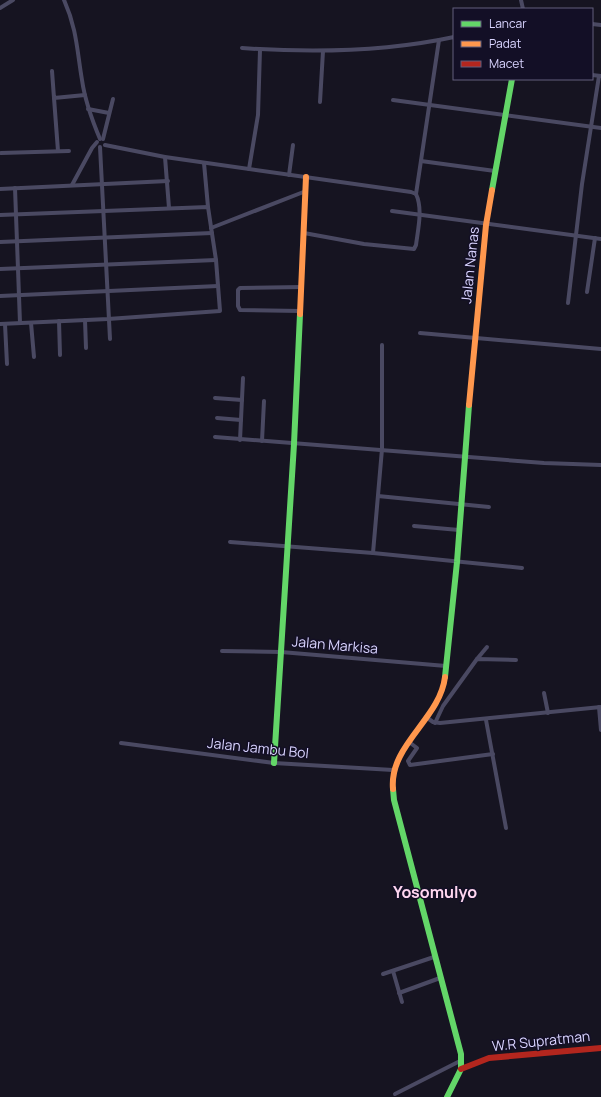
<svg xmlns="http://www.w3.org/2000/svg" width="601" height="1097" viewBox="0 0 601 1097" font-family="Manrope,sans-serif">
  <rect width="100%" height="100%" fill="#161421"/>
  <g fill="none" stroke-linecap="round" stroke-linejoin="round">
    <!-- street -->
    <g stroke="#4a4962" stroke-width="4">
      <path d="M64,0C77,29 77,51 82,80C85,101 92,120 100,139"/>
      <polyline points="521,0 523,9"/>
      <polyline points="0,8 13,0"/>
      <polyline points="592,24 601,25"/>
      <path d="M242,48C313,53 384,52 454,37"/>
      <polyline points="52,71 54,98 85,95"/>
      <polyline points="592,75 601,76"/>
      <polyline points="54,98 58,151"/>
      <polyline points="393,100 601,128"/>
      <polyline points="320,102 323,51"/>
      <polyline points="88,109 109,113"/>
      <polyline points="103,139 113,99"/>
      <path d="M105,145L165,157L411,192L416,194C423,209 418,229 416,245L414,249L364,244L304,233"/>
      <polyline points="100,147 110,339"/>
      <polyline points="1,153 69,151"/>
      <polyline points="165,157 169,208"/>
      <polyline points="421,161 495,171"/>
      <polyline points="204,163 208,207"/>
      <polyline points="249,169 258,115 260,50"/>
      <polyline points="289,175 293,145"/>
      <polyline points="72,185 92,148 97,142"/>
      <polyline points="15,188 20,323"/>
      <polyline points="0,189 168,181"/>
      <polyline points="416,194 439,40"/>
      <polyline points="392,211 601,239"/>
      <polyline points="0,215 208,207 216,260 220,311 108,319 0,324"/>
      <polyline points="211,228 306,191"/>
      <polyline points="0,242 212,233"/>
      <polyline points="0,269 216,260"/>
      <polyline points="587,292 595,238"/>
      <polyline points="0,296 218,286"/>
      <polyline points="568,303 582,184 599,76"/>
      <polyline points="301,311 240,310 238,306 238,290 240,288 302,287"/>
      <polyline points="85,320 86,348"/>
      <polyline points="59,321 60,355"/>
      <polyline points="31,323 34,357"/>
      <polyline points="5,324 7,364"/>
      <polyline points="420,333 601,349"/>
      <polyline points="215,398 242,400"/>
      <polyline points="217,418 241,420"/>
      <polyline points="215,437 544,463 601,465"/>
      <polyline points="240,440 243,378"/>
      <polyline points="262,441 264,401"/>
      <polyline points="378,496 489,507"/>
      <polyline points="414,526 459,530"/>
      <polyline points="230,542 373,553 522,568"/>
      <polyline points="373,553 382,449 382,345"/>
      <polyline points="222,651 281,652 446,666"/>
      <polyline points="477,659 487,647"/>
      <polyline points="544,693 548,713"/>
      <polyline points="599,707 601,730"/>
      <polyline points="426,717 433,722 440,723 601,707"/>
      <polyline points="486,720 506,828"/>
      <polyline points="435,723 443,706 477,659 516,660"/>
      <polyline points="409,742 417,748 408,761 410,765 493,754"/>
      <polyline points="121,743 274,763 393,770"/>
      <polyline points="393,971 402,1002"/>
      <polyline points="383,974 434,957"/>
      <polyline points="399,993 440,978"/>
      <polyline points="395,1094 462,1060"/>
    </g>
    <!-- fast -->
    <g stroke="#63d668" stroke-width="6">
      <polyline points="492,190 512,79"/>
      <polyline points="445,677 457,562 469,405"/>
      <polyline points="274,763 294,444 300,314"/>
      <polyline points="393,789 394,800 461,1054 461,1069 447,1097"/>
    </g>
    <!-- slow -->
    <g stroke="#ff974d" stroke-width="6">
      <polyline points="300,314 306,177"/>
      <polyline points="469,405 486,225 492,190"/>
      <path d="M393,789C389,745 440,719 445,677"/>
    </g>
    <!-- jam -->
    <polyline stroke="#b3261e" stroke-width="6" points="461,1069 489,1058 601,1048"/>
  </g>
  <g text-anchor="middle" stroke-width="3" stroke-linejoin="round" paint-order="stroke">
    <!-- street labels -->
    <g font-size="14" fill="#d9d4ff" stroke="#130f26">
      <text transform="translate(470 265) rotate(-84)" y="5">Jalan Nanas</text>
      <text transform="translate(335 645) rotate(5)" y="5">Jalan Markisa</text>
      <text transform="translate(258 748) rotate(6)" y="5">Jalan Jambu Bol</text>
      <text transform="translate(541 1041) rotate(-6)" y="5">W.R Supratman</text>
    </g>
    <!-- quarter labels -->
    <g font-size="16" font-weight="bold" fill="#ffd6f0" stroke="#130f26">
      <text x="435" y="898">Yosomulyo</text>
    </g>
  </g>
  <!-- legend -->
  <rect x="453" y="8" width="140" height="72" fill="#130f26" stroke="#625e7d"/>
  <rect x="461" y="21" width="20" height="6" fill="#63d668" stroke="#625e7d"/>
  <text x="489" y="28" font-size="12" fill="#d9d4ff">Lancar</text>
  <rect x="461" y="41" width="20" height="6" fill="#ff974d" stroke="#625e7d"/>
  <text x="489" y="48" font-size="12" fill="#d9d4ff">Padat</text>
  <rect x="461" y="61" width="20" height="6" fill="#b3261e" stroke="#625e7d"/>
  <text x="489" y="68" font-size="12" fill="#d9d4ff">Macet</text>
</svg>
